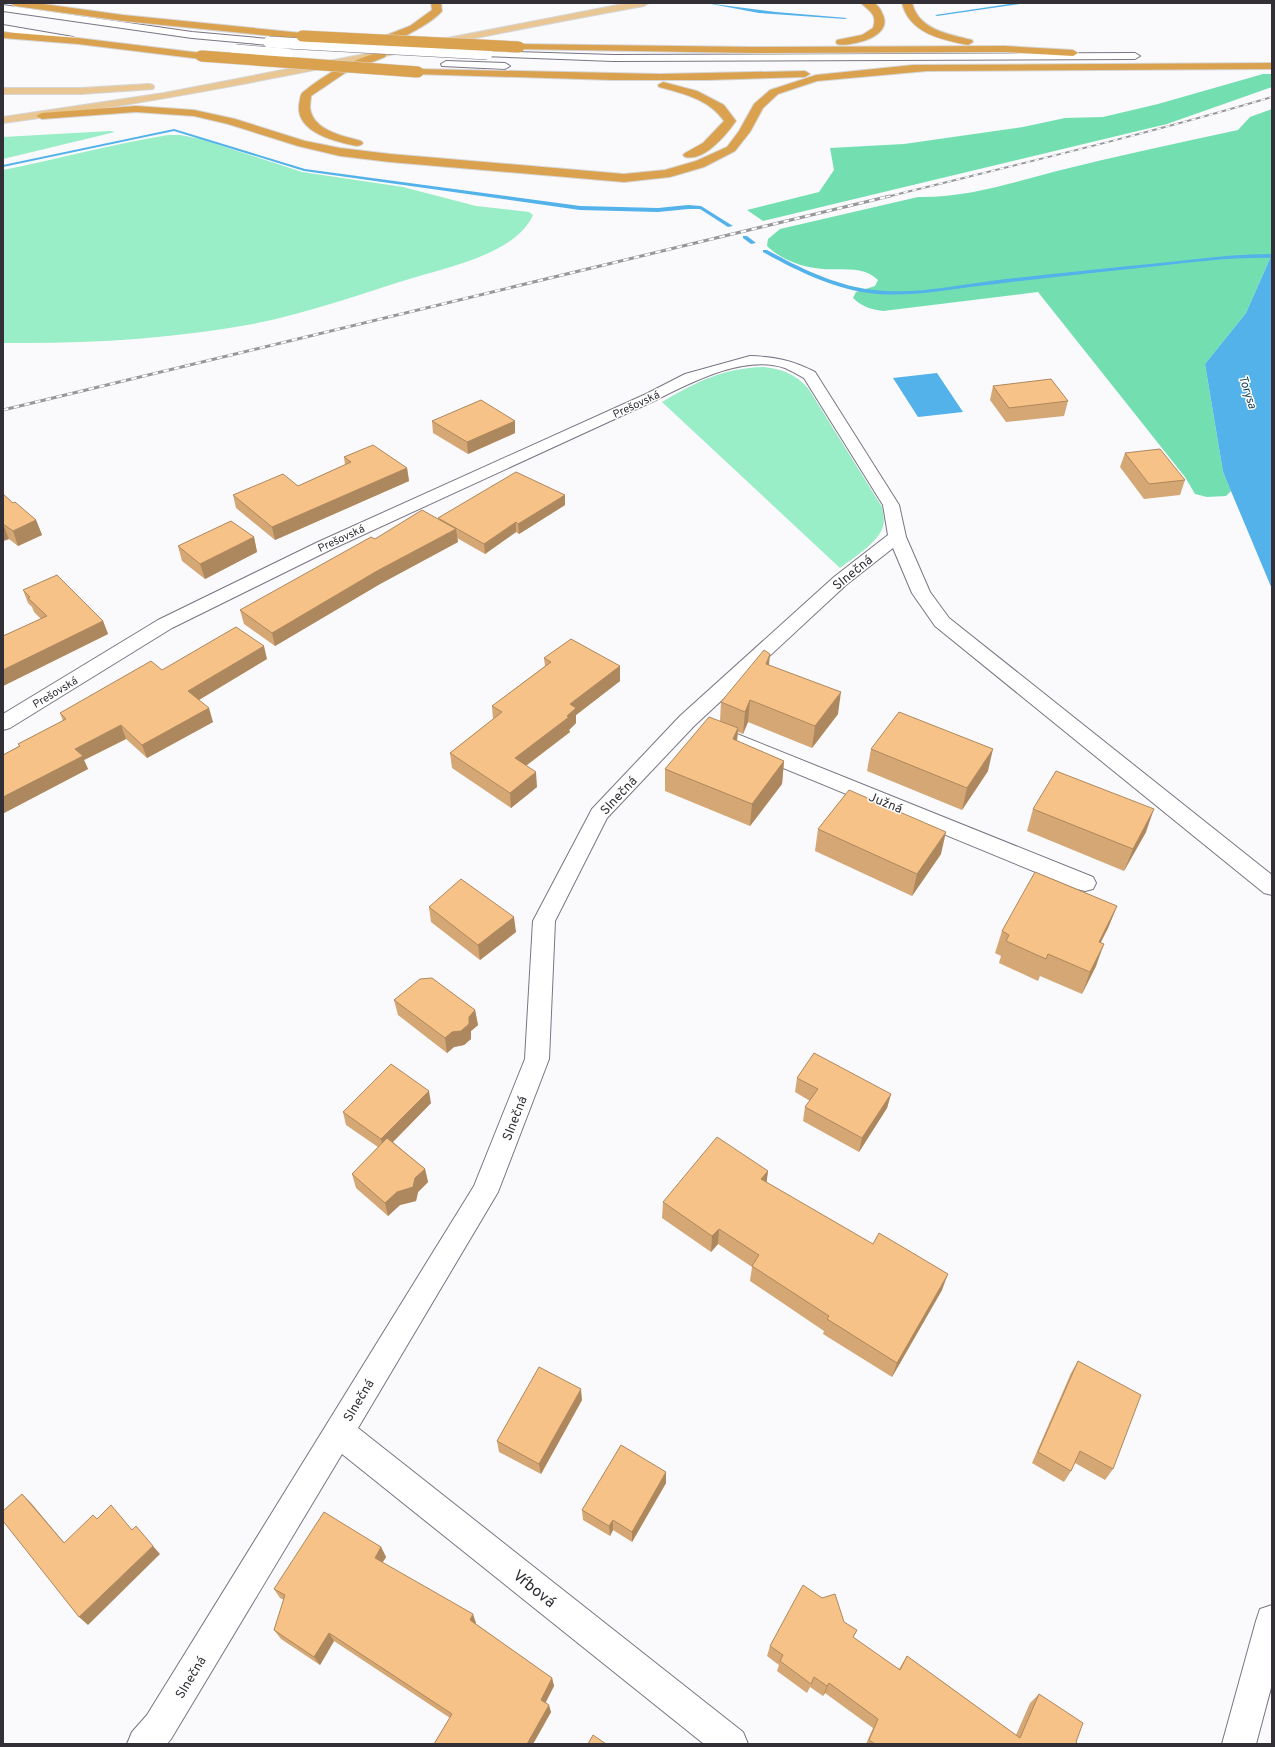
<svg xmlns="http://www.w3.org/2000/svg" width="1275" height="1747" viewBox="0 0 1275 1747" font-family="Overpass,sans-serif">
  <rect width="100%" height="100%" fill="#faf9fc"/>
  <!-- green -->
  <g fill="#99edc7">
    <polygon points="110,131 115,132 3,159 3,137"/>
    <path d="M168,135H180L201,139L302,172L403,187L476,206L529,212L533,215C517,252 453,266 416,277C363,293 309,313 253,324C171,339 87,344 3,343V170C58,159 112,144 168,135Z"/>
    <path d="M764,367C782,369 795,374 808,388L882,507C883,514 885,520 883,526C880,541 852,559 840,568L662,402C696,382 723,368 764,367Z"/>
  </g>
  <!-- forest -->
  <g fill="#73dfb1">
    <polygon points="1263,74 1272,74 1272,87 1167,124 763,221 747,210 819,192 834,170 830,148 904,144 1023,127 1065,118 1103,117 1158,104"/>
    <path d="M1272,109V254L1246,313L1205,364L1223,472L1231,491L1226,496L1207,497L1195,494L1185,477L1038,292L883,311C871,309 862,307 853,298L856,292L875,286L878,280C862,264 836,272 815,268C799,266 779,258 767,246L768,239L780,229L918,197C966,198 1011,183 1057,171C1117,156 1178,143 1238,130L1250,117Z"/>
  </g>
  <!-- water -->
  <g fill="#52b2e9">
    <polygon points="1272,254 1272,589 1223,472 1205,364 1246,313"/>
    <polygon points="937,373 963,412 918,417 893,378"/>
  </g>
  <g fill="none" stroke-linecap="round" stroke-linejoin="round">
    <!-- stream -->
    <g fill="#52b2e9" fill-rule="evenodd">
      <polygon points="706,3 776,12 847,18 845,19 759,13"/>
      <polygon points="1016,3 1027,3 937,16 935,15"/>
      <polygon points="174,129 305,169 580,206 658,208 688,205 701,206 733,226 728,227 700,209 688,209 658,212 580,210 304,171 174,131 3,167 3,165"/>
      <polygon points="743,236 747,236 756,243 751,244 743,238"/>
      <path d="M763,250H767C800,268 836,286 874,290C915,295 957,285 998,280C1052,274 1106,268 1160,263C1197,259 1235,254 1272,254V258C1234,257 1196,262 1158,266C1104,272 1050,277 996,284C956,288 916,297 876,294C836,290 797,271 763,252Z"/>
    </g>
    <defs>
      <g id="minor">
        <polygon points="3,5 192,32 269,39 274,42 269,45 192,38 3,11"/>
        <polygon points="3,25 73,37 78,40 73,43 3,31"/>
        <polygon points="487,51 613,55 1135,53 1140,56 1135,59 613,61 483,56 482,54"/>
        <polygon points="446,61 505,63 510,66 505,69 442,66 441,64"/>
        <path d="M750,356C776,357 792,360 815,372L899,505L906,537L930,592L949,618L1272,875V895L1264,893L935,626L912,593L893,548L846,585L694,726L607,818L555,921L549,1059L498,1192L358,1428L743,1732L748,1744H704L342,1454L171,1739L167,1744H127L132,1732L147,1715L474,1186L525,1059L533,921L592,809L680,716L834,577L888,535L883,505L804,378C798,375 792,371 785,368C745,354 692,382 656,400L330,550L172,628L10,728L3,730V714L158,620L318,542L646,394L685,374Z"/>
        <polygon points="727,730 1093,877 1096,883 1093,889 1085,891 1077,889 720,742 717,737 720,732"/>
        <polygon points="1272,1605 1272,1684 1256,1744 1222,1744 1256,1621 1260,1609"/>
      </g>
      <g id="major">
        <path d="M628,3H649L644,6C430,44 219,95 3,123V117L164,93Z"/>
        <polygon points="149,84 153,85 154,87 153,89 81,94 3,94 3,88 81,88"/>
      </g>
      <g id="highway">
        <polygon points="10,3 36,3 123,15 302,33 307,36 302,39 123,21 15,6"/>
        <path d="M431,3H441L442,11C432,24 382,51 366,47L365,45L366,43L410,26L432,10Z"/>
        <path d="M861,3C865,3 871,2 874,3C877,5 881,9 882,13C892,31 870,40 856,43C850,44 843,46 837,44L836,42L837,40L862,35L873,28C878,14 869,11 861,3Z"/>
        <path d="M902,3H912C919,30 948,34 972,40L973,42L968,45C942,40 909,33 902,3Z"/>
        <polygon points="3,32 78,38 201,53 206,56 201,59 78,44 3,38"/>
        <polygon points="519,44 753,47 1005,46 1073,50 1078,53 1073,56 1005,52 753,53 515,49 514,47 515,45"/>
        <path d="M381,52L386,55L385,57L345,73L311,96C311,101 309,107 311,112C316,131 344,136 361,141L363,143L361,145L357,146C337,142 296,133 299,105C300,100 300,96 302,93C325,74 352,59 381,52Z"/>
        <polygon points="1272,63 1272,69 927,71 817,81 778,94 763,108 750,132 735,151 704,167 670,177 624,182 390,162 340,156 298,146 228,124 194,116 136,112 42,119 36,116 42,113 136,106 194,110 235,119 305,141 340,148 390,154 624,174 665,170 696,161 727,147 739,131 754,104 770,90 816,75 913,65"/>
        <polygon points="418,69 660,74 805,71 810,74 805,77 708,80 612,80 414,74 413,72"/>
        <path d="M663,82L697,91L724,105L736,121C726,135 704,162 685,157L683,155L685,153L703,143L724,121C709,99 684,94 659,87L658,85Z"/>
      </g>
    </defs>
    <!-- minor casing -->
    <use href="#minor" stroke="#7a7584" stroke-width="2"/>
    <!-- major casing -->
    <use href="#major" stroke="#d6d6d7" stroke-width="2"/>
    <!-- highway casing -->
    <use href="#highway" stroke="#d6d6d7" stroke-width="2"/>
    <!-- minor -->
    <use href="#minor" fill="#fff" fill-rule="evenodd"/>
    <!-- major -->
    <use href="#major" fill="#e9c795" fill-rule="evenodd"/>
    <!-- highway -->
    <use href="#highway" fill="#daa24e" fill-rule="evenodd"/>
    <defs>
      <path id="rail-far1" d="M886,197C1015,165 1144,135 1272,97"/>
      <polyline id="rail" points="3,410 890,196"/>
    </defs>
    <!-- rail-far1 casing -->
    <use href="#rail-far1" stroke="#97969a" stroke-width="2"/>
    <!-- rail casing -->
    <use href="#rail" stroke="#97969a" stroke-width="3"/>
    <!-- rail-far1 -->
    <use href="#rail-far1" stroke="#fff" stroke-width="1.5" stroke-dasharray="4.5" stroke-linecap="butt"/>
    <!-- rail -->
    <use href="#rail" stroke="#fff" stroke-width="2" stroke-dasharray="5.5" stroke-linecap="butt"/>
    <defs>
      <g id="minor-bridge">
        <polyline points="269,42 487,54"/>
        <polyline points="236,50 287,54"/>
      </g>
      <g id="highway-bridge">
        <polyline points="302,36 519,47"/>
        <polyline points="201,56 418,72"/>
      </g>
    </defs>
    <!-- minor-bridge casing -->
    <use href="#minor-bridge" stroke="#7a7584" stroke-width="12" stroke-linecap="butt"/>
    <!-- highway-bridge casing -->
    <use href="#highway-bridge" stroke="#d6d6d7" stroke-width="12" stroke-linecap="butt"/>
    <!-- minor-bridge -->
    <use href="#minor-bridge" stroke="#fff" stroke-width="11"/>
    <!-- highway-bridge -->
    <use href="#highway-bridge" stroke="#daa24e" stroke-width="11"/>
  </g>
  <!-- wall -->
  <g fill="#d4a774">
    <polygon points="993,386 1068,401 1064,416 1006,422 990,400"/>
    <polygon points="432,421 515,421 515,433 468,454 433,433"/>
    <polygon points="1125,453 1185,480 1180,495 1144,499 1120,467"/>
    <polygon points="344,457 407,468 409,481 275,540 236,508 233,495 298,486 345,465"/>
    <polygon points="3,494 13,503 36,520 42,535 18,546 9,539 3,541"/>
    <polygon points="565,505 519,534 516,532 485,554 457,538 458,542 380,584 275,646 244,624 240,610 375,539 438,519"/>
    <polygon points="254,537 257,552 205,579 182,561 178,546"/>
    <polygon points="23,590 103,621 108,634 3,686 3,636 41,619 34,612 32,607 28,603"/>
    <polygon points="544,658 620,666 620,681 576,715 576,723 569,730 570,732 526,766 537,787 511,808 452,768 450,753 493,719 492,706 545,666"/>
    <polygon points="267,659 199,700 213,722 147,758 126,739 84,760 88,769 4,813 3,812 3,755 19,746 18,744 63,721 60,713 162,670"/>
    <polygon points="769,665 838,714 812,748 748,722 743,734 738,732 737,741 784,761 782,784 750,826 665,791 665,769 720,721 721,702"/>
    <polygon points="871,749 988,771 962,810 867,771"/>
    <polygon points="1033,809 1146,832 1124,871 1027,831"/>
    <polygon points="818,829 941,854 912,896 815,851"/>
    <polygon points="1117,906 1108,928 1101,942 1096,966 1082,994 1040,976 1038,981 999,963 1001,956 995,953 1002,931"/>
    <polygon points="429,907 516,932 480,960 431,922"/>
    <polygon points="394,1000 475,1010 478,1025 471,1031 471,1039 464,1045 454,1047 447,1053 398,1015"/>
    <polygon points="797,1078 891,1094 887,1108 859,1152 803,1121 805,1107 810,1101 795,1092"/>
    <polygon points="431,1103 393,1142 425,1169 428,1182 418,1192 416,1201 400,1205 388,1216 356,1188 352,1174 378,1147 346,1125 343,1112"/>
    <polygon points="768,1171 766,1182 942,1290 892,1377 823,1334 824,1331 750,1281 752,1267 718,1244 711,1252 662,1218 663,1202"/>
    <polygon points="1078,1361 1113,1469 1105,1480 1075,1463 1071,1471 1064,1482 1032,1463 1071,1373"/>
    <polygon points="582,1400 541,1474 499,1452 497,1441"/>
    <polygon points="666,1483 632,1542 613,1530 610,1536 583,1520 582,1510"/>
    <polygon points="381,1547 386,1557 382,1563 476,1623 476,1624 552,1678 554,1686 546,1702 551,1712 533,1744 434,1744 450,1718 334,1641 320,1665 281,1639 274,1630 284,1600 280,1598 274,1589"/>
    <polygon points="857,1630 853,1638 899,1669 907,1656 1016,1735 1030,1703 1039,1694 1076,1742 1078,1744 866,1744 873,1728 825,1693 823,1696 810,1687 807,1693 777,1671 779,1665 767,1656 770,1646"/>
  </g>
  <!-- shaded-wall -->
  <g fill="#ad885e">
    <polygon points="515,421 515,433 468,454 467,442"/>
    <polygon points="407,468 409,481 275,540 272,527"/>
    <polygon points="565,495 565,505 519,534 518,524"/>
    <polygon points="36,520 42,535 18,546 13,531"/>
    <polygon points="516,522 516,532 485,554 484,544"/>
    <polygon points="3,524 9,539 3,541"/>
    <polygon points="456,529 458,542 380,584 275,646 272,633 377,571"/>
    <polygon points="254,537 257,552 205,579 200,564"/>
    <polygon points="103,621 108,634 3,686 3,670"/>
    <polygon points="264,646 267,659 192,704 188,691"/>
    <polygon points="770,654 768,676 766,664"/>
    <polygon points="620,666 620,681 576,715 576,723 569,730 570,732 516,773 515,758 567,716 570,704"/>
    <polygon points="841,692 838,714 812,748 815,726"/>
    <polygon points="750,700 748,722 743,734 745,712"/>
    <polygon points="209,708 213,722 147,758 142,745"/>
    <polygon points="121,725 126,739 84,760 88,769 4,813 3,810 3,797 75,749"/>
    <polygon points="738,728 736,751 733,739"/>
    <polygon points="993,749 988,771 962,810 967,788"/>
    <polygon points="784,761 782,784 750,826 752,804"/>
    <polygon points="536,772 537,787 511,808 510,793"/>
    <polygon points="1154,809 1146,832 1124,871 1133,849"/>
    <polygon points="946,832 941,854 912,896 917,874"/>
    <polygon points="1117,906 1108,928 1090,963 1099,942"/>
    <polygon points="514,917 516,932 480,960 478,945"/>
    <polygon points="1104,944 1096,966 1082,994 1090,972"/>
    <polygon points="475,1010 478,1025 471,1031 471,1039 464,1045 454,1047 447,1053 445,1038"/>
    <polygon points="429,1091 431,1103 384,1151 381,1139"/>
    <polygon points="891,1094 887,1108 859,1152 862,1138"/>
    <polygon points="425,1169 428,1182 418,1192 416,1201 400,1205 388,1216 385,1203 397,1192 415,1178"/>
    <polygon points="768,1171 766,1187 761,1179"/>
    <polygon points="719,1229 718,1244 711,1252 712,1236"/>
    <polygon points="948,1274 942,1290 892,1377 897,1363"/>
    <polygon points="581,1389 582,1400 541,1474 539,1464"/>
    <polygon points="666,1472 666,1483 632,1542 632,1532"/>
    <polygon points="22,1494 31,1503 72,1552 64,1543"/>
    <polygon points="613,1520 613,1530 610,1536 609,1526"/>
    <polygon points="153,1546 160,1554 88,1625 79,1617"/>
    <polygon points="381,1547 386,1557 379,1568 375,1558"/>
    <polygon points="473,1614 476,1623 473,1628 470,1620"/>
    <polygon points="329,1633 334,1641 320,1665 314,1657"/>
    <polygon points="552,1678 554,1686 543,1707 541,1700"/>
    <polygon points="829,1683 825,1693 823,1696 827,1686"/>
    <polygon points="549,1705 551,1712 533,1744 527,1744"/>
  </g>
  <!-- building -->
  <g fill="#f7c287" stroke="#ad885e">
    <polygon points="1051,379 1068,401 1009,408 993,386"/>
    <polygon points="481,400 515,421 467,442 432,421"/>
    <polygon points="373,445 407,468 272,527 233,495 283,474 298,486 351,462 344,457"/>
    <polygon points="1160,449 1185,480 1149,484 1125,453"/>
    <polygon points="516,472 565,495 518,524 516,522 484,544 438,518"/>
    <polygon points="3,494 13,503 15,502 36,520 13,531 3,524"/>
    <polygon points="422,510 456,529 377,571 272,633 240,610 371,537 375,539"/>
    <polygon points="231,521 254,537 200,564 178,546"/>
    <polygon points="57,575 103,621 3,670 3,636 47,616 28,598 30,597 23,590"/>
    <polygon points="236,627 264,646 188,691 209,708 142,745 121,725 75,749 83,756 3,797 3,755 20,746 18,744 66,719 60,713 151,661 162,670"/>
    <polygon points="571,639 620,666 570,704 576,708 567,716 569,717 515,758 536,772 510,793 450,753 502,712 492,706 551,662 544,658"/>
    <polygon points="764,650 770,654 766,664 841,692 815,726 750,700 745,712 721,702"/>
    <polygon points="899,712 993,749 967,788 871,749"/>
    <polygon points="709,717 738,728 733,739 784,761 752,804 665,769"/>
    <polygon points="1056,771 1154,809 1133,849 1033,809"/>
    <polygon points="849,790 946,832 917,874 818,829"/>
    <polygon points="1035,872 1117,906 1099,942 1104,944 1090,972 1048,954 1046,959 1006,941 1009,935 1002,931"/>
    <polygon points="461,879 514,917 478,945 429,907"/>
    <polygon points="432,978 475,1010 469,1017 469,1024 461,1031 452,1032 445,1038 394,1000 420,979"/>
    <polygon points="814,1053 891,1094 862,1138 805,1107 818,1089 797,1078"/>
    <polygon points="391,1064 429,1091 381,1139 343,1112"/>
    <polygon points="717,1137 768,1171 761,1179 873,1244 879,1233 948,1274 897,1363 827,1319 829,1316 752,1266 759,1255 719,1229 712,1236 663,1202"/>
    <polygon points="387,1138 425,1169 415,1178 413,1187 397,1192 385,1203 352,1174"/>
    <polygon points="1078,1361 1141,1395 1113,1469 1080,1451 1071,1471 1038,1452"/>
    <polygon points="539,1367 581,1389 539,1464 497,1441"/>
    <polygon points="621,1445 666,1472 632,1532 613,1520 609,1526 582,1510"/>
    <polygon points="22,1494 64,1543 93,1515 97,1519 111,1505 132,1530 136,1526 153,1546 79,1617 3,1521 3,1511"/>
    <polygon points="324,1512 381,1547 375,1558 473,1614 470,1620 552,1678 541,1700 549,1705 527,1744 434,1744 452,1714 329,1633 314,1657 274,1630 285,1595 274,1589"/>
    <polygon points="803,1585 822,1598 835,1594 844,1622 857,1630 853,1637 900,1670 907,1656 1020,1738 1039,1694 1083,1723 1076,1742 1078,1744 875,1744 869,1740 878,1719 829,1683 827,1686 814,1677 811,1684 780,1661 783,1655 770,1646"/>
    <polygon points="593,1735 606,1744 588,1744"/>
  </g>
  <g text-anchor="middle" stroke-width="3" stroke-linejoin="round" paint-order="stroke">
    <!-- far-street labels -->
    <g font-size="11" fill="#323036" stroke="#fff">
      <text transform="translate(636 404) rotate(-25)" y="4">Prešovská</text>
      <text transform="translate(341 538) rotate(-25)" y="4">Prešovská</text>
      <text transform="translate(55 692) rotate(-31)" y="4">Prešovská</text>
    </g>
    <!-- far-water labels -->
    <g font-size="12" font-style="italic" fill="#113a51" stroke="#fff">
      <text transform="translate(1248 392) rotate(72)" y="4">Torysa</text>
    </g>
    <!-- street labels -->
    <g font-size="13" fill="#323036" stroke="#fff">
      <text transform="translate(852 572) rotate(-39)" y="5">Slnečná</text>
      <text transform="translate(618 795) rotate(-47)" y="5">Slnečná</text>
      <text transform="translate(886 802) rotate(22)" y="5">Južná</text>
      <text transform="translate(514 1118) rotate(-69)" y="5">Slnečná</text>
      <text transform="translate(358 1400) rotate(-59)" y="5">Slnečná</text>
      <text transform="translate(190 1677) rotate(-59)" y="5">Slnečná</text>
    </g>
    <!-- near-street labels -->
    <g font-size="16" fill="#323036" stroke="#fff">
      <text transform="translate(535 1588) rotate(39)" y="6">Vŕbová</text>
    </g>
  </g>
  <!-- border -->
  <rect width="1275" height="1747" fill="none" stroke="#323036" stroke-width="8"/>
</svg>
